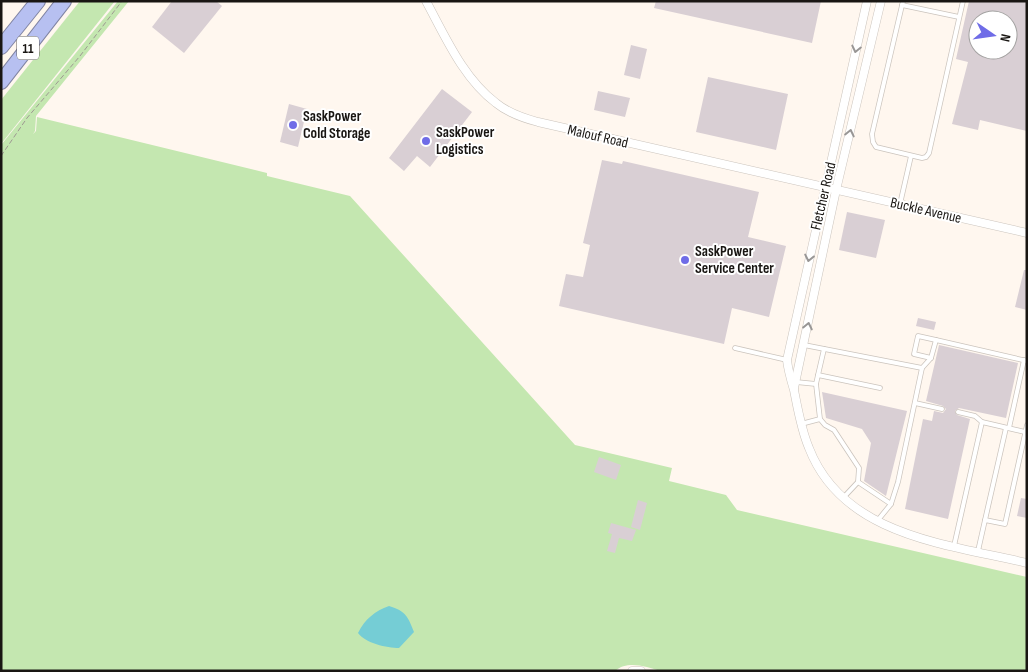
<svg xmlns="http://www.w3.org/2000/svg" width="1028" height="672" viewBox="0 0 1028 672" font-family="'Sofia Sans Condensed',sans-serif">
  <rect width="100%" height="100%" fill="#fff7ef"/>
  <!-- green -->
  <g fill="#c4e7b0">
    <polygon points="80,1 115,1 1,144 1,100"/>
    <path d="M118,1H129L36,116L35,131L33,134L36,131L37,117L267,173V176L350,196L575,445L672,468L669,481L726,495L737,510L1027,577V671H661C646,667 628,660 615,671H1V145Z"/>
  </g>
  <!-- water -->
  <path fill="#75cdd5" d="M389,606C406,611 408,617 414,632L399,648C387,648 365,643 358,633C365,619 375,611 389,606Z"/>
  <!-- building -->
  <g fill="#d9cfd4" fill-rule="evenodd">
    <polygon points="172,1 216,1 222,6 184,53 152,27"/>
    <polygon points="656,1 821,1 812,43 654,8"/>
    <path d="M969,1H1027V131L980,120L978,130L952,124L968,62L956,59ZM978,20H1008V50H978Z"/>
    <polygon points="631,45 647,49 640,79 624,75"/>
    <polygon points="708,77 788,94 776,150 696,132"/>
    <polygon points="442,89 472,112 430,167 417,156 404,171 389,158"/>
    <polygon points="598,91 630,98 625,117 594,110"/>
    <polygon points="289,104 307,109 298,147 280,142"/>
    <polygon points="602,160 622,164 623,161 759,192 748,237 786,246 769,317 732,308 724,344 559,306 566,274 583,277 590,245 583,243"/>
    <polygon points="847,212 885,220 876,258 839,250"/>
    <polygon points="1024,270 1027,270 1027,310 1015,307"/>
    <polygon points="918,318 936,322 934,330 916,326"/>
    <polygon points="939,345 1018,363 1006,418 959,408 955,411 957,415 970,419 948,519 905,509 923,419 932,421 934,411 943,413 946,409 943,406 926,401"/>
    <polygon points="822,392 907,411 886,496 864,481 871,443 862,429 826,418"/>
    <polygon points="599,457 621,465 616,480 594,472"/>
    <polygon points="1021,498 1027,499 1027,518 1017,516"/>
    <polygon points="638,500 647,503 640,530 631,527"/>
    <polygon points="611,523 636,530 632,541 619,538 615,553 607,551 612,534 608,533"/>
  </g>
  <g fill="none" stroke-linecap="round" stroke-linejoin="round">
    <defs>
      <g id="lane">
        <polyline points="903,1 872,134 873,142 876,147 922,158 926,157 929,153 963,1"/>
        <polyline points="902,5 959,17"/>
        <polyline points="900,204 911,156"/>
        <polyline points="804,345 922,368"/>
        <polyline points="735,348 787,360"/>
        <polyline points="931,358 914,354 918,336 936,340"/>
        <polyline points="818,375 824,349"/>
        <polyline points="796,382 816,384"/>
        <polyline points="915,403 942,409"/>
        <polyline points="958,412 975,416 982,422"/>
        <polyline points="801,424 820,419"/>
        <polyline points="1009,428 1024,360"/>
        <polyline points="858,482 891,504"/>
        <polyline points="843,498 858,482 859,468 834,430 825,425 820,419 816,384 818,375 880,388"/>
        <polyline points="878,520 891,504 898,482 922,368 931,358 936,340 1027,361"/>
        <polyline points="985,520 1006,428"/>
        <polyline points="954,546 982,422 1025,432"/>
        <polyline points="978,551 985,520 1005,524 1027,425"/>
      </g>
      <g id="street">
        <path d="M426,1C445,36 463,78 496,103C508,113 523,118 538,122L1027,233"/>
        <path d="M867,1L787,360C788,370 791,380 794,390C798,410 801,429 809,448C843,536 947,544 1027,563"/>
        <polyline points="794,388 836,190 881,1"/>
        <polyline points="632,671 641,671"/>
      </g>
      <g id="highway">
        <polyline points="1,47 38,1"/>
        <polyline points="1,82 64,1"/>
      </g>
    </defs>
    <!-- lane casing -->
    <use href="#lane" stroke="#cbc4bd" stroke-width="5.5"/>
    <!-- street casing -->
    <use href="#street" stroke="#cbc4bd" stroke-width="9"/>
    <!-- highway casing -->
    <use href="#highway" stroke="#8084a3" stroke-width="16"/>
    <!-- path -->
    <polyline stroke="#9e9892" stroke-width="1" stroke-dasharray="5 2.5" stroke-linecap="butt" points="1,156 27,118 80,56 122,1"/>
    <!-- lane -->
    <use href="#lane" stroke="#fff" stroke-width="4"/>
    <!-- street -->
    <use href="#street" stroke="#fff" stroke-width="8"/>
    <!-- highway -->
    <use href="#highway" stroke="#b7c0f1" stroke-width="14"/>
  </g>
  <!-- one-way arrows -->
  <defs><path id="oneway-chevron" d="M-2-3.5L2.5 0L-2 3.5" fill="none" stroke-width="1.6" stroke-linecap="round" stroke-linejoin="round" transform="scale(1.25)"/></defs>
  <g stroke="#989695">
    <use href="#oneway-chevron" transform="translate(856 49) rotate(103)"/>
    <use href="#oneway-chevron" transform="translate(850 133) rotate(-77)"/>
    <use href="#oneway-chevron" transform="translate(809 258) rotate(102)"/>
    <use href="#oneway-chevron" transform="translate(808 326) rotate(-78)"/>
  </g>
  <!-- markers -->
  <g fill="#6f6ce7" stroke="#fff" stroke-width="2">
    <circle cx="293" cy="125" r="5"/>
    <circle cx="426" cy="141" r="5"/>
    <circle cx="685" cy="260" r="5"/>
  </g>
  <g text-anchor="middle" stroke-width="4" stroke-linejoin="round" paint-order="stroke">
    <!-- shield labels -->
    <rect fill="#fff" stroke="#5e5c5a" stroke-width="1" x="17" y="36.5" width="22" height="23" rx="4"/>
    <g font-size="14" font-weight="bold" fill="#191613">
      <text x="28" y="53">11</text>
    </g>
    <!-- poi labels -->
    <g font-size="15" font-weight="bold" fill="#191613" stroke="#fff" text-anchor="start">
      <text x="303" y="121">SaskPower<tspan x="303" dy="17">Cold Storage</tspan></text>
      <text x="436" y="137">SaskPower<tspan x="436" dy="17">Logistics</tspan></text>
      <text x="695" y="256">SaskPower<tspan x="695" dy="17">Service Center</tspan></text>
    </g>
    <!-- street labels -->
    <g font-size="15" fill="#191613" stroke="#fff">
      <text transform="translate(598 136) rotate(13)" y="5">Malouf Road</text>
      <text transform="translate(823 196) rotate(-77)" y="5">Fletcher Road</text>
      <text transform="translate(926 210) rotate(13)" y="5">Buckle Avenue</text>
    </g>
  </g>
  <!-- border -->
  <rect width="1028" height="672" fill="none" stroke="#191613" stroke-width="5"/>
  <!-- north arrow -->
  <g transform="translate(993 35) rotate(103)"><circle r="24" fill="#ffffff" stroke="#a3a2a1"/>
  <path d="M0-4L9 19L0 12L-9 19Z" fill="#6f6ce7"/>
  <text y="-8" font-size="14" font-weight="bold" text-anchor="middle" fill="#191613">N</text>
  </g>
</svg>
